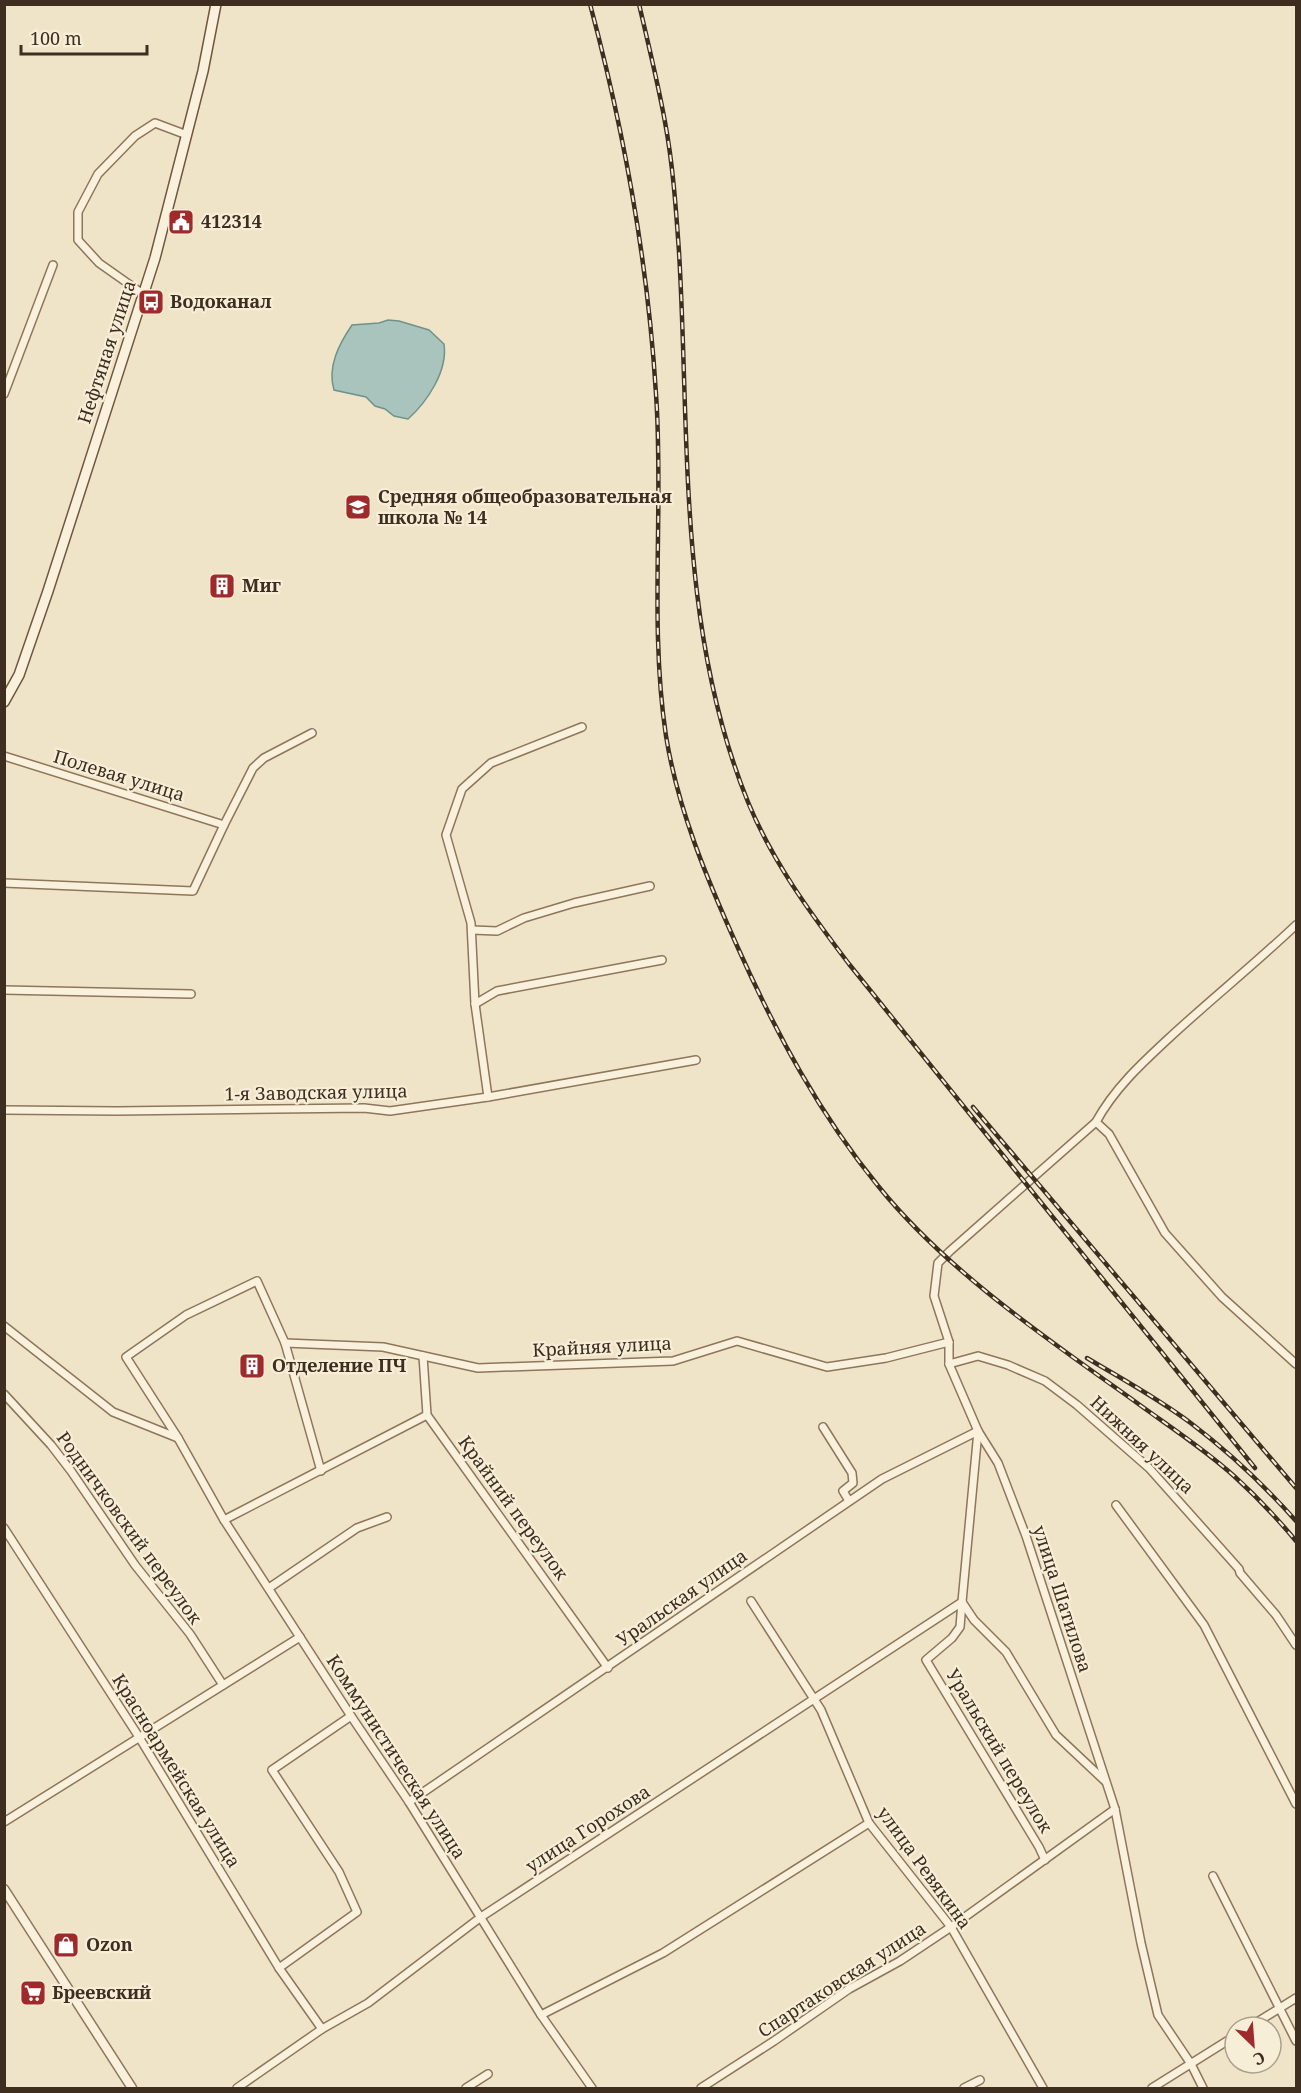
<svg xmlns="http://www.w3.org/2000/svg" width="1301" height="2093" viewBox="0 0 1301 2093" font-family="'Noto Serif',serif">
  <rect width="100%" height="100%" fill="#f0e4c8"/>
  <!-- water -->
  <path fill="#a9c4bc" stroke="#6f938a" stroke-width="1.5" d="M388,320L399,321L429,330L444,344C448,371 427,402 408,419L394,416L385,409L375,406L366,397L334,390C327,367 339,344 352,325L379,323Z"/>
  <g fill="none" stroke-linecap="round" stroke-linejoin="round">
    <defs>
      <g id="minor">
        <polyline points="143,294 99,263 78,240 78,212 98,174 135,136 155,123 187,135"/>
        <polyline points="4,394 53,265"/>
        <polyline points="4,756 224,825"/>
        <polyline points="4,883 193,891 224,825 253,768 264,758 312,733"/>
        <polyline points="472,930 497,931 524,918 574,903 650,886"/>
        <polyline points="4,990 191,994"/>
        <polyline points="475,1004 497,991 662,960"/>
        <polyline points="488,1097 475,1004 471,923 446,835 462,789 491,763 582,727"/>
        <polyline points="4,1110 117,1111 364,1108 390,1111 488,1097 696,1060"/>
        <polyline points="1096,1122 1109,1134 1165,1233 1222,1297 1296,1364"/>
        <polyline points="4,1326 113,1412 178,1438"/>
        <polyline points="285,1343 383,1347 478,1368 673,1361 737,1341 827,1367 886,1358 949,1342"/>
        <polyline points="423,1356 427,1415 608,1668"/>
        <polyline points="949,1364 978,1356 1008,1365 1045,1381 1077,1405 1149,1468 1239,1569 1240,1573 1276,1615 1296,1645"/>
        <polyline points="4,1394 51,1445 71,1471 135,1565 190,1634 223,1685"/>
        <polyline points="823,1427 852,1473 853,1483 843,1491 849,1501"/>
        <polyline points="978,1431 962,1602 974,1620 1006,1652 1056,1735 1105,1781"/>
        <polyline points="321,1471 285,1343 257,1281 186,1315 126,1357 178,1438 224,1520 351,1716 409,1802 541,2015 592,2088"/>
        <polyline points="1116,1505 1204,1625 1296,1804"/>
        <polyline points="224,1520 427,1415"/>
        <polyline points="4,1528 139,1737 279,1968 322,2029"/>
        <polyline points="269,1588 357,1528 387,1517"/>
        <polyline points="751,1601 821,1710 869,1823 951,1927 1043,2088"/>
        <polyline points="962,1602 960,1627 952,1638 926,1660 1039,1847 1045,1860"/>
        <polyline points="409,1802 882,1479 978,1431"/>
        <polyline points="4,1822 300,1637"/>
        <polyline points="1213,1876 1296,2041"/>
        <polyline points="279,1968 357,1912 339,1872 272,1770 351,1716"/>
        <polyline points="541,2015 663,1953 869,1823"/>
        <polyline points="1249,2027 1296,1998"/>
        <polyline points="237,2088 322,2029 368,2003 481,1917 962,1602"/>
        <polyline points="466,2088 488,2074"/>
        <polyline points="701,2088 774,2041 849,1989 900,1961 951,1927 1115,1809"/>
        <polyline points="964,2088 980,2080"/>
        <polyline points="1152,2088 1235,2036"/>
        <path d="M1203,2088L1191,2064L1158,2015L1141,1943L1115,1809L1026,1536L998,1463L978,1431L949,1364V1342L934,1296L938,1263L950,1251L1096,1122C1114,1089 1141,1064 1168,1039C1210,1000 1255,964 1296,925"/>
      </g>
      <polyline id="tertiary" points="4,1889 132,2088"/>
      <polyline id="secondary" points="4,702 19,675 48,591 155,258 203,71 216,4"/>
    </defs>
    <!-- minor casing -->
    <use href="#minor" stroke="#8d765c" stroke-width="10"/>
    <!-- tertiary casing -->
    <use href="#tertiary" stroke="#8d765c" stroke-width="11"/>
    <!-- secondary casing -->
    <use href="#secondary" stroke="#6f573f" stroke-width="12"/>
    <!-- minor -->
    <use href="#minor" stroke="#faf1dc" stroke-width="7"/>
    <!-- tertiary -->
    <use href="#tertiary" stroke="#faf1dc" stroke-width="8"/>
    <!-- secondary -->
    <use href="#secondary" stroke="#faf1dc" stroke-width="9"/>
    <defs>
      <g id="rail">
        <path d="M590,4C624,131 648,263 656,394C664,507 649,624 666,736C678,810 707,879 738,948C776,1033 820,1115 879,1187C947,1271 1046,1338 1133,1400C1167,1425 1203,1448 1234,1476C1256,1496 1277,1518 1296,1541"/>
        <path d="M639,4C648,43 658,83 665,122C673,165 676,209 679,252C690,436 677,628 748,802C772,861 811,914 849,964L1255,1468"/>
        <polyline points="973,1107 1296,1488"/>
        <path d="M1087,1358C1122,1379 1159,1399 1192,1424C1230,1453 1264,1485 1296,1521"/>
      </g>
    </defs>
    <!-- rail casing -->
    <use href="#rail" stroke="#3d2e20" stroke-width="4.5"/>
    <!-- rail -->
    <use href="#rail" stroke="#f7eed8" stroke-width="2" stroke-dasharray="7" stroke-linecap="butt"/>
  </g>
  <!-- icons -->
  <defs>
    <symbol id="civic-square" viewBox="-11 -11 22 22"><rect x="-9" y="-9" width="18" height="18" rx="4" fill="#9e2a2b" stroke="#f7eed8"/><path d="M-.6-6.5H3V-4.5H.6V-3L4-1V1h2V6H-6V1h2V-1L-.6-3ZM-1.2 2.5V6h2.4V2.5Z" fill="#fff"/></symbol>
    <symbol id="bus-square" viewBox="-11 -11 22 22"><rect x="-9" y="-9" width="18" height="18" rx="4" fill="#9e2a2b" stroke="#f7eed8"/><path d="M-5-6H5V4H4V6H2V4H-2V6H-4V4H-5ZM-3.5-4V0h7V-4ZM-3.5 1.2v1.5H-2V1.2ZM2 1.2v1.5H3.5V1.2Z" fill="#fff"/></symbol>
    <symbol id="school-square" viewBox="-11 -11 22 22"><rect x="-9" y="-9" width="18" height="18" rx="4" fill="#9e2a2b" stroke="#f7eed8"/><path d="M0-5L7-2L0 1L-7-2ZM-4 1L0 2.5L4 1V4Q0 6-4 4Z" fill="#fff"/></symbol>
    <symbol id="building-square" viewBox="-11 -11 22 22"><rect x="-9" y="-9" width="18" height="18" rx="4" fill="#9e2a2b" stroke="#f7eed8"/><path d="M-4-6H4V6H1V3H-1V6H-4ZM-2.5-4.3h1.7v1.8h-1.7ZM.8-4.3h1.7v1.8H.8ZM-2.5-1h1.7V.8h-1.7ZM.8-1h1.7V.8H.8Z" fill="#fff"/></symbol>
    <symbol id="shop-square" viewBox="-11 -11 22 22"><rect x="-9" y="-9" width="18" height="18" rx="4" fill="#9e2a2b" stroke="#f7eed8"/><path d="M-5-2.5h2.3a2.7 3.5 0 0 1 5.4 0H5L5.5 6h-11ZM-1.5-2.5h3a1.5 2.3 0 0 0-3 0Z" fill="#fff"/></symbol>
    <symbol id="supermarket-square" viewBox="-11 -11 22 22"><rect x="-9" y="-9" width="18" height="18" rx="4" fill="#9e2a2b" stroke="#f7eed8"/><path d="M-6-5.5h2.5l.6 2H6L4.5 2H-2.5L-4.4-4H-6ZM-1.5 3.2a1.3 1.3 0 1 0 .1 0ZM3 3.2a1.3 1.3 0 1 0 .1 0Z" fill="#fff"/></symbol>
  </defs>
  <g fill-rule="evenodd">
    <use href="#civic-square" x="166" y="207" width="30" height="30"/>
    <use href="#bus-square" x="136" y="287" width="30" height="30"/>
    <use href="#school-square" x="343" y="492" width="30" height="30"/>
    <use href="#building-square" x="207" y="571" width="30" height="30"/>
    <use href="#building-square" x="237" y="1351" width="30" height="30"/>
    <use href="#shop-square" x="51" y="1930" width="30" height="30"/>
    <use href="#supermarket-square" x="18" y="1978" width="30" height="30"/>
  </g>
  <g text-anchor="middle" stroke-width="4.5" stroke-linejoin="round" paint-order="stroke">
    <!-- poi labels -->
    <g font-size="18" font-weight="bold" fill="#3d2e20" stroke="#f7eed8" text-anchor="start">
      <text x="201" y="228">412314</text>
      <text x="170" y="308">Водоканал</text>
      <text x="378" y="503">Средняя общеобразовательная<tspan x="378" dy="21">школа № 14</tspan></text>
      <text x="242" y="592">Миг</text>
      <text x="272" y="1372">Отделение ПЧ</text>
      <text x="86" y="1951">Ozon</text>
      <text x="52" y="1999">Бреевский</text>
    </g>
    <!-- street labels -->
    <g font-size="18" fill="#3d2e20" stroke="#f7eed8">
      <text transform="translate(107 352) rotate(-72)" y="6">Нефтяная улица</text>
      <text transform="translate(119 776) rotate(17)" y="6">Полевая улица</text>
      <text transform="translate(316 1093) rotate(-1)" y="6">1-я Заводская улица</text>
      <text transform="translate(602 1347) rotate(-3)" y="6">Крайняя улица</text>
      <text transform="translate(1142 1445) rotate(43)" y="6">Нижняя улица</text>
      <text transform="translate(513 1508) rotate(54)" y="6">Крайний переулок</text>
      <text transform="translate(129 1528) rotate(54)" y="6">Родничковский переулок</text>
      <text transform="translate(682 1598) rotate(-35)" y="6">Уральская улица</text>
      <text transform="translate(1062 1599) rotate(72)" y="6">улица Шатилова</text>
      <text transform="translate(999 1751) rotate(59)" y="6">Уральский переулок</text>
      <text transform="translate(396 1757) rotate(57)" y="6">Коммунистическая улица</text>
      <text transform="translate(176 1771) rotate(58)" y="6">Красноармейская улица</text>
      <text transform="translate(588 1829) rotate(-33)" y="6">улица Горохова</text>
      <text transform="translate(924 1868) rotate(54)" y="6">улица Ревякина</text>
      <text transform="translate(842 1980) rotate(-33)" y="6">Спартаковская улица</text>
    </g>
  </g>
  <!-- border -->
  <rect width="1301" height="2093" fill="none" stroke="#3d2e20" stroke-width="12"/>
  <!-- north arrow -->
  <g transform="translate(1253 2045) rotate(155)"><circle r="28" fill="#f7eed8" stroke="#ada18e" stroke-width="1.5"/>
  <path d="M0-4.5L10 22L0 15L-10 22Z" fill="#9e2a2b"/>
  <text y="-9" font-size="16" font-weight="bold" text-anchor="middle" fill="#3d2e20">С</text>
  </g>
  <!-- scale -->
  <path d="M21 45v9h126v-9" fill="none" stroke="#3d2e20" stroke-width="3"/>
  <text x="30" y="45" font-size="18" fill="#3d2e20" stroke="#f7eed8" stroke-width="4.5" paint-order="stroke">100 m</text>
</svg>
